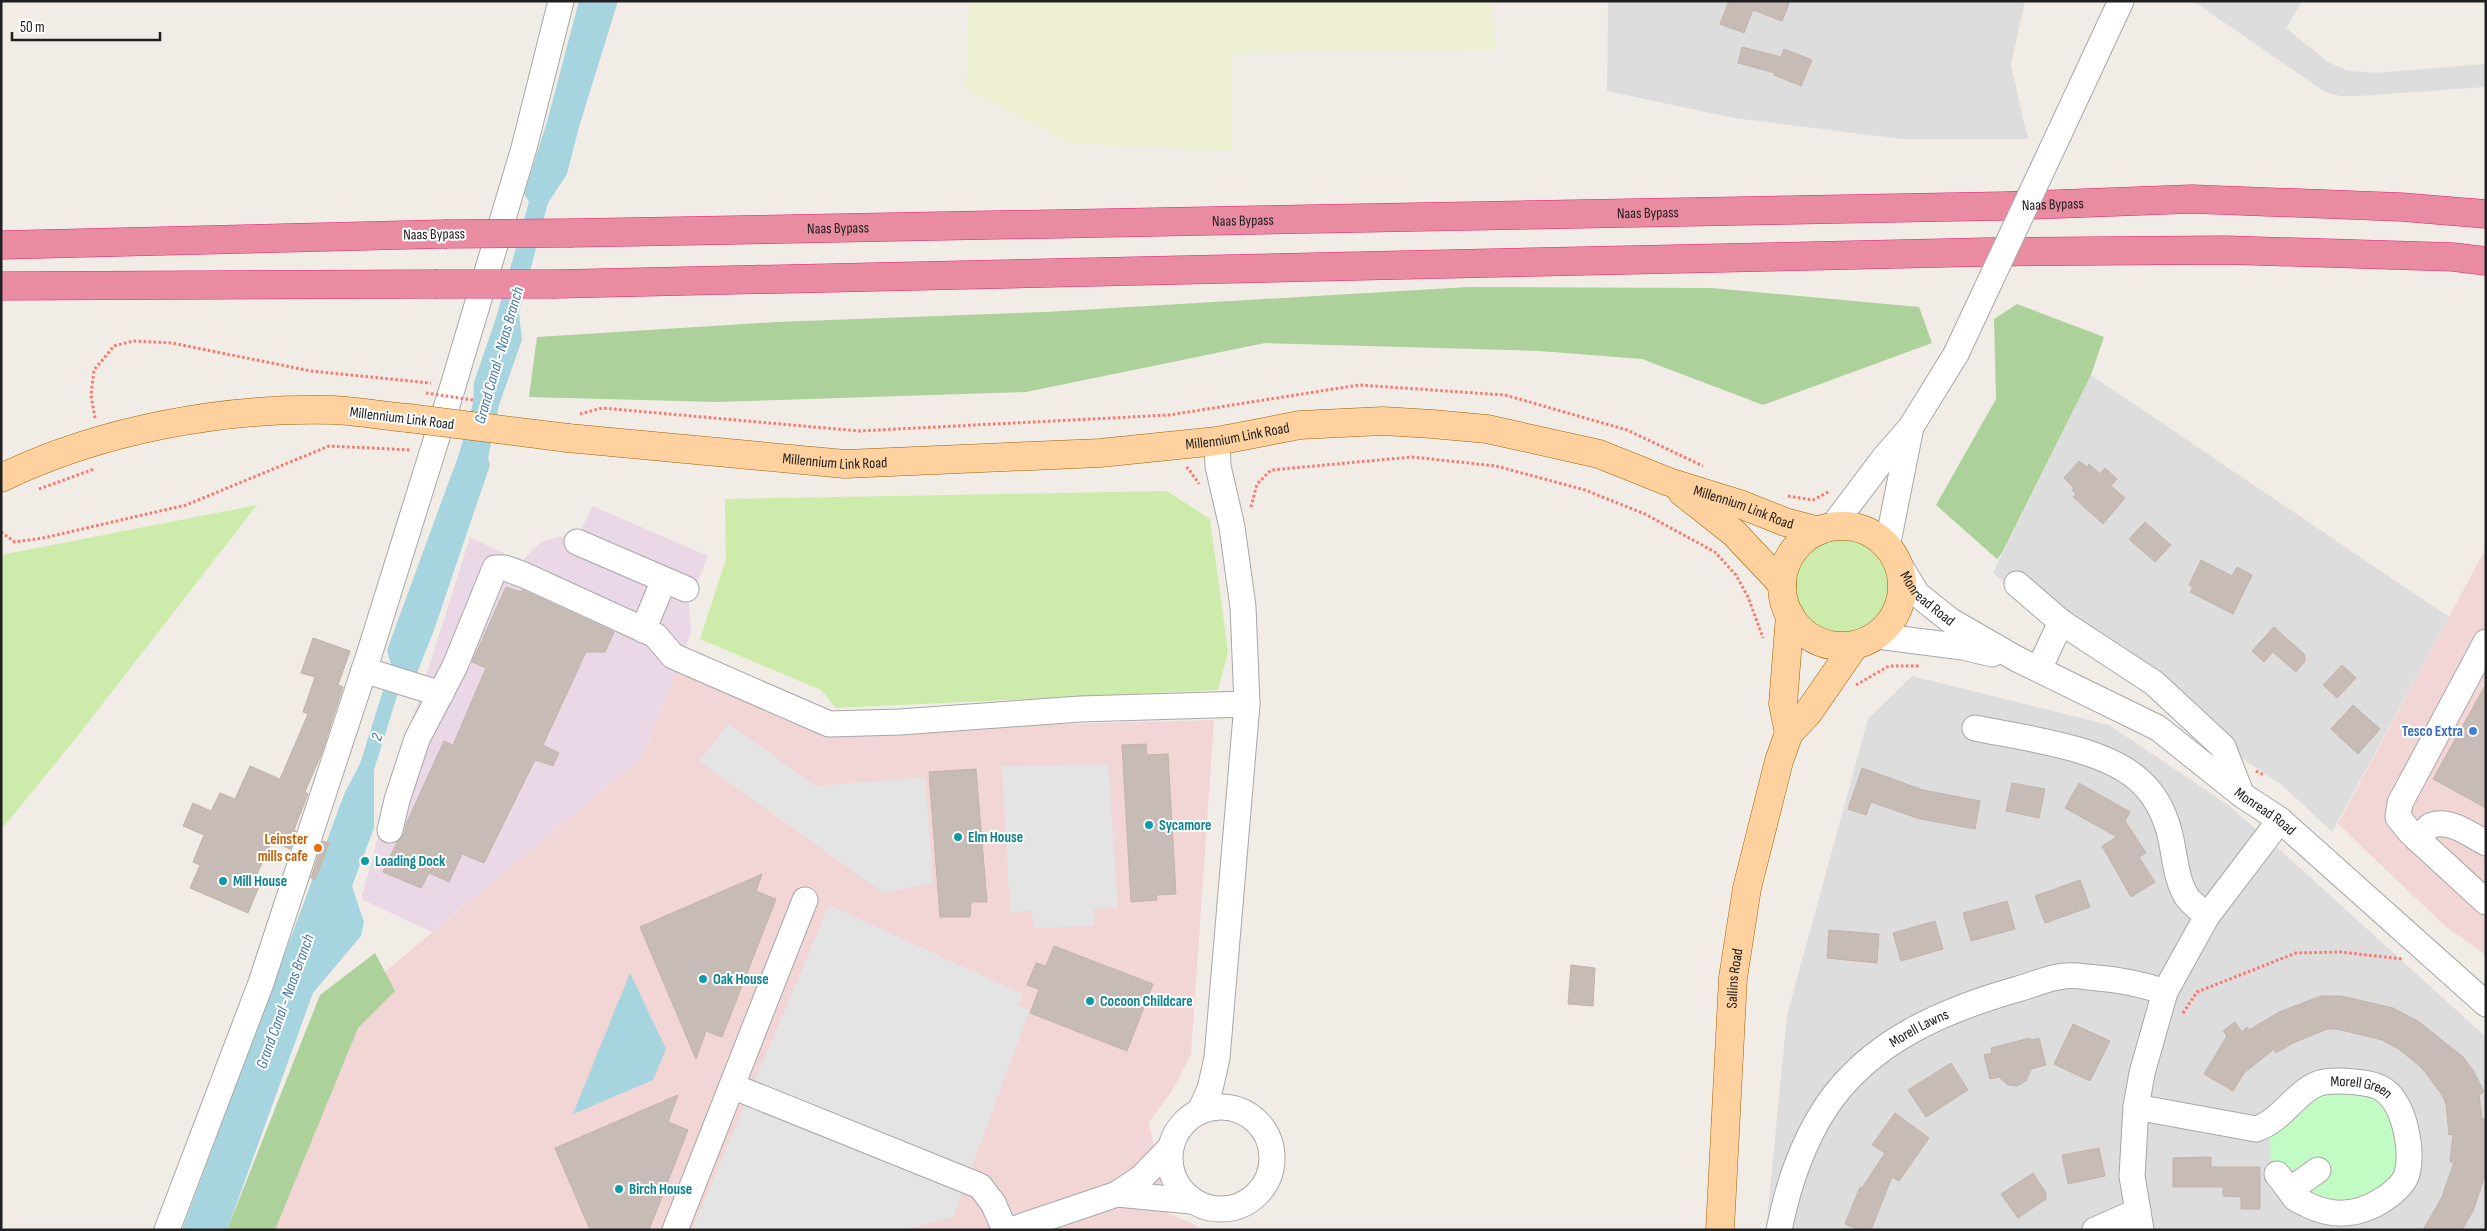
<svg xmlns="http://www.w3.org/2000/svg" width="2487" height="1231" viewBox="0 0 2487 1231" font-family="'Sofia Sans Condensed',sans-serif">
  <rect width="100%" height="100%" fill="#f1ede6"/>
  <!-- residential -->
  <g fill="#dedddd">
    <polygon points="1608,1 2025,1 2011,65 2028,139 1901,139 1734,118 1607,91"/>
    <polygon points="2193,1 2302,1 2286,28 2328,62 2346,70 2373,73 2486,64 2486,87 2359,96 2340,96 2325,92"/>
    <polygon points="2091,375 2449,617 2332,832 2283,786 2154,699 1993,573"/>
    <polygon points="1912,676 2109,725 2227,804 2289,858 2486,1037 2486,1230 1766,1230 1787,1015 1868,719"/>
  </g>
  <!-- commercial -->
  <g fill="#f2d5d5">
    <polygon points="2486,548 2486,955 2445,926 2338,824"/>
    <polygon points="675,672 828,730 1214,720 1191,1054 1172,1091 1149,1122 1167,1213 1196,1225 1200,1230 255,1230 337,1012 642,757"/>
  </g>
  <!-- industrial -->
  <polygon fill="#ead8e7" points="593,506 708,556 689,602 691,633 642,757 432,932 361,899 399,761 470,537 521,562 542,541 579,533"/>
  <!-- farmland -->
  <polygon fill="#eef0d1" points="969,1 1490,1 1496,49 1232,53 1231,151 1071,143 966,89"/>
  <!-- grass -->
  <g fill="#cdecab">
    <polygon points="1167,491 1210,519 1228,652 1218,690 836,708 821,690 700,639 726,559 725,499"/>
    <polygon points="257,505 76,738 1,830 1,555"/>
    <circle cx="1843" cy="587" r="48"/>
  </g>
  <!-- forest -->
  <g fill="#acd19a">
    <polygon points="1468,287 1712,288 1919,307 1932,343 1763,405 1642,359 1539,351 1265,343 1026,392 716,402 529,397 537,337 777,322 1046,312"/>
    <polygon points="2017,304 2104,337 2091,375 2002,553 1997,559 1936,505 1996,399 1994,319"/>
    <polygon points="375,953 395,991 358,1028 275,1230 227,1230 320,995"/>
  </g>
  <!-- park -->
  <polygon fill="#c3fbc5" points="2330,1089 2364,1092 2381,1103 2391,1120 2401,1148 2393,1174 2381,1189 2345,1206 2322,1201 2310,1191 2314,1182 2326,1173 2319,1157 2293,1170 2282,1165 2271,1171 2270,1136 2303,1101"/>
  <!-- parking -->
  <g fill="#e4e4e4">
    <polygon points="729,723 815,786 925,777 933,883 883,893 699,761"/>
    <polygon points="1108,764 1118,908 1094,909 1094,926 1033,928 1032,910 1010,913 1002,766"/>
    <polygon points="829,905 1023,994 1018,1005 1030,1010 953,1217 904,1230 692,1230"/>
  </g>
  <!-- water -->
  <g fill="#a6d4df">
    <polygon points="579,1 618,1 579,127 567,174 548,203 519,313 522,340 499,405 488,458 490,465 434,630 417,673 404,674 374,770 374,828 352,886 364,922 361,936 313,993 227,1230 182,1230 345,792 360,764 391,665 387,650 459,454 473,403 474,382 496,318 529,202 524,194 547,122"/>
    <polygon points="630,973 666,1049 653,1080 573,1114"/>
  </g>
  <!-- building -->
  <g fill="#c6bcb5" stroke="#c3b3a8">
    <polygon points="1729,1 1790,1 1782,21 1753,10 1744,33 1720,24"/>
    <polygon points="1742,47 1781,57 1784,49 1812,60 1801,86 1774,75 1775,73 1738,63"/>
    <polygon points="2079,461 2087,467 2089,464 2100,474 2105,468 2117,479 2111,486 2125,498 2103,524 2073,497 2076,494 2072,490 2074,488 2064,478"/>
    <polygon points="2145,522 2171,545 2155,562 2129,539"/>
    <polygon points="2201,560 2232,576 2237,567 2252,575 2233,614 2190,592 2193,587 2189,585"/>
    <polygon points="506,587 521,592 522,590 614,632 605,652 586,652 543,745 559,753 553,766 535,760 484,863 462,854 449,882 429,873 421,888 383,872 397,842 404,834 407,822 444,741 453,745 486,668 472,662"/>
    <polygon points="2274,627 2305,655 2305,661 2296,672 2273,652 2264,662 2252,651"/>
    <polygon points="313,638 350,651 338,685 343,687 321,755 305,792 308,794 294,830 296,831 290,849 272,841 254,881 260,884 248,913 190,888 200,865 193,862 204,835 183,826 193,803 211,811 220,793 235,799 250,766 280,779 308,714 303,712 315,677 301,673"/>
    <polygon points="2342,665 2356,678 2337,698 2323,685"/>
    <polygon points="2486,684 2486,808 2433,779"/>
    <polygon points="2353,705 2380,729 2358,754 2331,729"/>
    <polygon points="1146,744 1147,755 1168,754 1176,894 1156,895 1157,900 1131,902 1122,745"/>
    <polygon points="1862,768 1923,790 1980,801 1975,829 1920,819 1871,802 1866,815 1848,809"/>
    <polygon points="976,769 987,902 971,902 970,917 940,917 929,772"/>
    <polygon points="2012,783 2045,789 2039,818 2006,811"/>
    <polygon points="2079,783 2130,812 2125,821 2146,853 2139,857 2155,882 2131,897 2102,846 2117,837 2065,808"/>
    <polygon points="323,841 329,843 315,880 311,878"/>
    <polygon points="762,874 756,891 776,899 722,1037 706,1031 696,1059 640,927"/>
    <polygon points="2080,880 2090,907 2045,923 2035,896"/>
    <polygon points="2007,901 2015,929 1971,941 1963,913"/>
    <polygon points="1935,921 1943,949 1901,961 1893,933"/>
    <polygon points="1829,930 1879,934 1877,963 1827,958"/>
    <polygon points="1054,946 1153,984 1127,1051 1030,1013 1039,989 1027,985 1036,963 1046,966"/>
    <polygon points="1571,965 1595,968 1593,1006 1568,1004"/>
    <polygon points="2321,996 2341,996 2393,1008 2418,1021 2463,1057 2473,1070 2484,1092 2479,1095 2482,1119 2486,1119 2486,1173 2473,1211 2462,1230 2423,1230 2442,1197 2454,1162 2450,1162 2453,1134 2449,1135 2446,1104 2442,1095 2422,1068 2400,1050 2382,1040 2337,1029 2327,1029 2293,1043 2276,1053 2274,1049 2244,1073 2233,1091 2204,1074 2227,1036 2223,1031 2235,1022 2242,1032 2247,1027 2249,1030 2279,1012"/>
    <polygon points="2073,1024 2110,1041 2090,1081 2054,1064"/>
    <polygon points="2030,1038 2031,1040 2039,1038 2046,1065 2031,1069 2026,1081 2017,1086 2008,1085 1999,1077 1990,1079 1984,1055 1992,1053 1991,1048"/>
    <polygon points="1951,1063 1968,1090 1926,1117 1908,1090"/>
    <polygon points="678,1095 668,1122 688,1130 649,1230 590,1230 555,1148"/>
    <polygon points="1895,1113 1929,1138 1899,1181 1892,1177 1871,1230 1859,1230 1845,1224 1860,1187 1862,1188 1885,1153 1872,1145"/>
    <polygon points="2099,1148 2105,1176 2068,1184 2062,1155"/>
    <polygon points="2211,1157 2211,1167 2260,1167 2260,1209 2241,1209 2241,1197 2223,1196 2223,1187 2173,1187 2173,1158"/>
    <polygon points="2033,1173 2046,1193 2046,1199 2018,1218 2001,1194"/>
  </g>
  <g fill="none" stroke-linecap="round" stroke-linejoin="round">
    <defs>
      <g id="minor">
        <polyline points="2059,134 2121,1"/>
        <polyline points="1832,527 1884,458 1911,427 1956,354"/>
        <polyline points="577,542 686,589"/>
        <polyline points="1887,547 1911,427"/>
        <path id="s1" d="M1897,561L1917,594L1951,621L2017,659L2158,728L2242,795L2280,820L2486,1004"/>
        <polyline points="2017,584 2061,622 2154,683 2223,747 2241,793"/>
        <polyline points="643,630 664,580"/>
        <polyline points="1877,636 1963,647 1992,654"/>
        <polyline points="2486,642 2400,803 2398,817 2409,831 2486,902"/>
        <polyline points="2039,669 2061,622"/>
        <polyline points="364,670 441,694"/>
        <path d="M1975,728C2023,738 2105,747 2141,782C2155,795 2164,813 2169,831C2175,852 2175,879 2187,897C2192,904 2201,910 2207,916"/>
        <polyline points="390,830 397,800 417,739 455,666 495,568 505,568 524,575 655,635 673,656 829,724 900,722 1080,709 1247,704"/>
        <path d="M2417,839C2422,835 2427,827 2432,825C2450,819 2471,835 2486,843"/>
        <polyline points="732,1086 980,1186 993,1203 1005,1230"/>
        <circle cx="1221" cy="1158" r="51"/>
        <path id="s2" d="M2136,1107L2256,1129C2283,1121 2299,1086 2324,1082C2338,1080 2372,1081 2384,1090C2405,1105 2413,1150 2407,1174C2404,1184 2392,1194 2384,1199C2360,1215 2334,1218 2308,1205C2304,1203 2299,1201 2295,1198C2289,1190 2283,1181 2277,1174"/>
        <polyline points="1200,1111 1210,1089 1217,1058 1247,704 1243,607 1232,527 1218,466 1217,441"/>
        <polyline points="2290,1190 2318,1170"/>
        <polyline points="1117,1194 1191,1201"/>
        <polyline points="167,1230 261,983 369,655 453,386 524,148 561,1"/>
        <polyline points="675,1230 805,900"/>
        <polyline points="1011,1230 1117,1194 1141,1178 1170,1148"/>
        <path id="s3" d="M1779,1230C1788,1186 1801,1145 1826,1107C1870,1041 1944,1010 2018,989C2033,985 2049,977 2065,976C2072,975 2080,976 2087,977C2115,979 2139,983 2165,992"/>
        <polyline points="2095,1230 2138,1211"/>
        <polyline points="2141,1230 2132,1176 2136,1107 2142,1073 2165,992 2207,916 2280,820"/>
      </g>
      <g id="major">
        <path id="s4" d="M568,438L845,464L1100,453L1217,441L1300,425L1383,421L1432,424L1487,429L1599,454L1669,482L1740,504L1785,522L1819,531"/>
        <path d="M1,478C100,430 223,407 333,410C358,411 383,416 408,418"/>
        <polyline points="1682,492 1734,533 1782,584"/>
        <circle cx="1842" cy="586" r="60"/>
        <polyline points="1789,733 1783,704 1790,615"/>
        <path id="s5" d="M1720,1230L1733,978L1747,888L1779,761L1789,733L1808,713L1855,645"/>
      </g>
      <g id="highway">
        <path id="s6" d="M572,233L2004,206L2192,199L2401,207L2486,214"/>
        <polyline points="1,245 444,234"/>
        <polyline points="556,284 1987,252 2226,250 2453,257 2486,261"/>
        <polyline points="1,286 434,284"/>
      </g>
    </defs>
    <!-- minor casing -->
    <use href="#minor" stroke="#a7a7a7" stroke-width="27"/>
    <!-- major casing -->
    <use href="#major" stroke="#9c6300" stroke-width="29"/>
    <!-- highway casing -->
    <use href="#highway" stroke="#e0226a" stroke-width="29"/>
    <!-- path -->
    <g stroke="#fd756b" stroke-width="3" stroke-dasharray="2.5 2.5" stroke-linecap="butt">
      <polyline points="580,414 602,408 859,431 1169,415 1359,385 1505,395 1627,430 1703,466"/>
      <polyline points="95,418 91,395 94,370 114,346 133,341 172,343 311,371 431,383"/>
      <polyline points="1186,468 1188,468 1199,484"/>
      <polyline points="39,489 94,469"/>
      <polyline points="1788,496 1813,500 1830,491"/>
      <polyline points="1251,507 1257,484 1271,470 1412,457 1496,466 1585,490 1645,514 1715,552 1736,575 1748,597 1763,638"/>
      <polyline points="1,532 15,542 43,538 186,505 329,446 411,450"/>
      <polyline points="1856,685 1889,666 1920,666"/>
      <polyline points="2256,771 2264,775"/>
      <polyline points="2183,1013 2197,992 2296,953 2340,952 2403,959"/>
    </g>
    <!-- minor -->
    <use href="#minor" stroke="#fff" stroke-width="25"/>
    <!-- major -->
    <use href="#major" stroke="#fed19e" stroke-width="28"/>
    <!-- highway -->
    <use href="#highway" stroke="#e98ca1" stroke-width="28"/>
    <defs>
      <polyline id="minor-bridge" points="1956,354 2059,134"/>
      <polyline id="major-bridge" points="408,418 568,438"/>
      <g id="highway-bridge">
        <polyline points="444,234 572,233"/>
        <polyline points="434,284 556,284"/>
      </g>
    </defs>
    <!-- minor-bridge casing -->
    <use href="#minor-bridge" stroke="#a7a7a7" stroke-width="27" stroke-linecap="butt"/>
    <!-- major-bridge casing -->
    <use href="#major-bridge" stroke="#9c6300" stroke-width="29" stroke-linecap="butt"/>
    <!-- highway-bridge casing -->
    <use href="#highway-bridge" stroke="#e0226a" stroke-width="29" stroke-linecap="butt"/>
    <!-- path-bridge -->
    <polyline stroke="#fd756b" stroke-width="3" stroke-dasharray="2.5 2.5" stroke-linecap="butt" points="426,393 473,400"/>
    <!-- minor-bridge -->
    <use href="#minor-bridge" stroke="#fff" stroke-width="25"/>
    <!-- major-bridge -->
    <use href="#major-bridge" stroke="#fed19e" stroke-width="28"/>
    <!-- highway-bridge -->
    <use href="#highway-bridge" stroke="#e98ca1" stroke-width="28"/>
  </g>
  <!-- markers -->
  <circle fill="#3f7fe0" stroke="#fff" stroke-width="2" cx="2473" cy="731" r="5"/>
  <g fill="#0f9aa8" stroke="#fff" stroke-width="2">
    <circle cx="1149" cy="825" r="5"/>
    <circle cx="958" cy="837" r="5"/>
    <circle cx="365" cy="861" r="5"/>
    <circle cx="223" cy="881" r="5"/>
    <circle cx="703" cy="979" r="5"/>
    <circle cx="1090" cy="1001" r="5"/>
    <circle cx="619" cy="1189" r="5"/>
  </g>
  <circle fill="#e8710a" stroke="#fff" stroke-width="2" cx="318" cy="848" r="5"/>
  <g text-anchor="middle" stroke-width="4" stroke-linejoin="round" paint-order="stroke">
    <!-- street labels -->
    <g font-size="15" fill="#202020" stroke="#fff">
      <text dy="5" stroke="none"><textPath href="#s6" startOffset="1481">Naas Bypass</textPath></text>
      <text dy="5" stroke="none"><textPath href="#s6" startOffset="1076">Naas Bypass</textPath></text>
      <text dy="5" stroke="none"><textPath href="#s6" startOffset="671">Naas Bypass</textPath></text>
      <text dy="5" stroke="none"><textPath href="#s6" startOffset="266">Naas Bypass</textPath></text>
      <text transform="translate(434 234) rotate(-1)" y="5">Naas Bypass</text>
      <text transform="translate(402 418) rotate(7)" y="5">Millennium Link Road</text>
      <text dy="5" stroke="none"><textPath href="#s4" startOffset="672">Millennium Link Road</textPath></text>
      <text dy="5" stroke="none"><textPath href="#s4" startOffset="268">Millennium Link Road</textPath></text>
      <text dy="5" stroke="none"><textPath href="#s4" startOffset="1192">Millennium Link Road</textPath></text>
      <text dy="5" stroke="none"><textPath href="#s1" startOffset="49">Monread Road</textPath></text>
      <text dy="5" stroke="none"><textPath href="#s1" startOffset="451">Monread Road</textPath></text>
      <text dy="5" stroke="none"><textPath href="#s5" startOffset="252">Sallins Road</textPath></text>
      <text dy="5" stroke="none"><textPath href="#s3" startOffset="256">Morell Lawns</textPath></text>
      <text dy="5" stroke="none"><textPath href="#s2" startOffset="244">Morell Green</textPath></text>
    </g>
    <!-- shop labels -->
    <g font-size="15" font-weight="bold" fill="#366cbe" stroke="#fff" text-anchor="end">
      <text x="2463" y="736">Tesco Extra</text>
    </g>
    <!-- culture labels -->
    <g font-size="15" font-weight="bold" fill="#0d838f" stroke="#fff" text-anchor="start">
      <text x="1159" y="830">Sycamore</text>
      <text x="968" y="842">Elm House</text>
      <text x="375" y="866">Loading Dock</text>
      <text x="233" y="886">Mill House</text>
      <text x="713" y="984">Oak House</text>
      <text x="1100" y="1006">Cocoon Childcare</text>
      <text x="629" y="1194">Birch House</text>
    </g>
    <!-- food labels -->
    <g font-size="15" font-weight="bold" fill="#c56008" stroke="#fff" text-anchor="end">
      <text x="308" y="844">Leinster<tspan x="308" dy="17">mills cafe</tspan></text>
    </g>
    <!-- water labels -->
    <g font-size="16" font-style="italic" fill="#4377a3" stroke="#fff">
      <text transform="translate(498 355) rotate(-74)" y="6">Grand Canal - Naas Branch</text>
      <text transform="translate(376 737) rotate(-73)" y="6">2</text>
      <text transform="translate(284 1001) rotate(-70)" y="6">Grand Canal - Naas Branch</text>
    </g>
  </g>
  <!-- border -->
  <rect width="2487" height="1231" fill="none" stroke="#202020" stroke-width="5"/>
  <!-- scale -->
  <path d="M12 32v8h148v-8" fill="none" stroke="#202020" stroke-width="2.5"/>
  <text x="20" y="32" font-size="15" fill="#202020" stroke="#ffffff" stroke-width="4" paint-order="stroke">50 m</text>
</svg>
